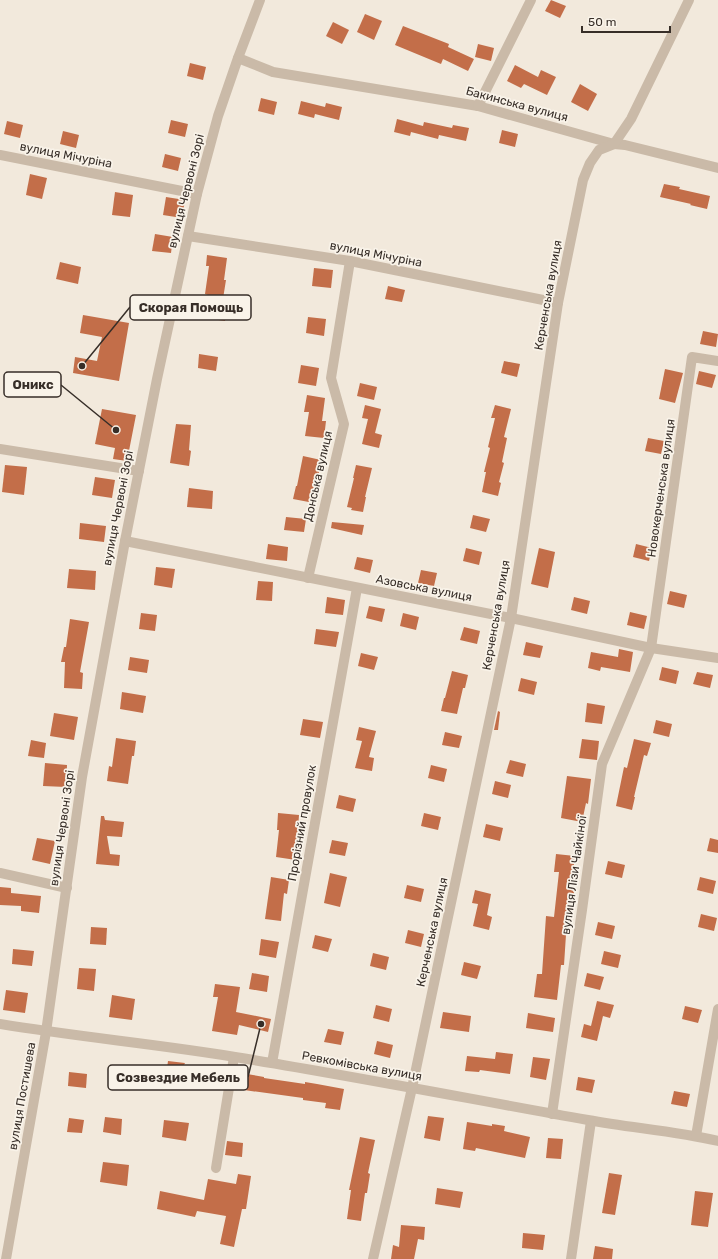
<svg xmlns="http://www.w3.org/2000/svg" width="718" height="1259" viewBox="0 0 718 1259" font-family="Rubik,sans-serif">
  <rect width="100%" height="100%" fill="#f2e9dc"/>
  <!-- building -->
  <g fill="#c36e49">
    <polygon points="551,0 566,6 560,18 545,11"/>
    <polygon points="365,14 382,21 374,40 357,32"/>
    <polygon points="333,22 349,30 342,44 326,36"/>
    <polygon points="403,26 449,44 448,47 474,59 468,71 443,59 441,64 395,45"/>
    <polygon points="478,44 494,48 491,61 475,57"/>
    <polygon points="190,63 206,67 203,80 187,76"/>
    <polygon points="515,65 538,77 541,70 556,77 547,95 524,84 521,88 507,81"/>
    <polygon points="580,84 597,94 588,111 571,102"/>
    <polygon points="261,98 277,102 274,115 258,111"/>
    <polygon points="301,101 325,107 326,103 342,107 339,120 315,114 314,118 298,114"/>
    <polygon points="397,119 423,126 424,122 452,128 453,125 469,128 466,141 439,135 438,139 411,132 410,136 394,132"/>
    <polygon points="171,120 188,124 185,137 168,133"/>
    <polygon points="7,121 23,125 20,138 4,134"/>
    <polygon points="502,130 518,134 515,147 499,143"/>
    <polygon points="63,131 79,135 76,148 60,144"/>
    <polygon points="165,154 181,158 178,171 162,167"/>
    <polygon points="30,174 47,178 42,199 26,195"/>
    <polygon points="664,184 680,187 679,189 710,196 707,209 690,205 691,204 660,197"/>
    <polygon points="115,192 133,195 130,217 112,215"/>
    <polygon points="166,197 185,200 182,218 163,215"/>
    <polygon points="155,234 173,237 171,253 152,251"/>
    <polygon points="207,255 227,258 224,280 226,280 222,305 227,306 225,321 205,318 208,295 205,294 209,266 206,266"/>
    <polygon points="60,262 81,267 78,284 56,279"/>
    <polygon points="314,268 333,270 331,288 312,286"/>
    <polygon points="388,286 405,290 402,302 385,299"/>
    <polygon points="83,315 129,323 119,381 73,373 75,357 97,361 102,337 80,333"/>
    <polygon points="308,317 326,319 324,336 306,333"/>
    <polygon points="703,331 718,334 716,347 700,344"/>
    <polygon points="199,354 218,357 216,371 198,368"/>
    <polygon points="504,361 520,364 517,377 501,373"/>
    <polygon points="301,365 319,368 316,386 298,383"/>
    <polygon points="665,369 683,373 675,403 659,399"/>
    <polygon points="699,371 716,375 712,388 696,384"/>
    <polygon points="360,383 377,387 374,400 357,396"/>
    <polygon points="307,395 325,398 322,421 326,421 324,438 305,436 309,412 304,412"/>
    <polygon points="365,405 381,409 375,433 382,435 379,448 362,444 368,419 362,418"/>
    <polygon points="495,405 511,409 504,437 507,438 502,462 504,463 499,482 501,483 498,496 482,492 486,472 484,472 490,448 488,447 495,418 491,418"/>
    <polygon points="102,409 136,415 127,461 113,459 115,448 95,444"/>
    <polygon points="176,424 191,425 189,450 191,451 189,466 170,463"/>
    <polygon points="648,438 664,441 661,454 645,451"/>
    <polygon points="303,456 321,460 314,503 293,499 296,486 297,486"/>
    <polygon points="5,465 27,467 24,495 2,492"/>
    <polygon points="356,465 372,468 365,497 366,497 363,512 351,510 352,508 347,507 354,478 353,478"/>
    <polygon points="95,477 115,480 112,498 92,495"/>
    <polygon points="189,488 213,491 212,509 187,507"/>
    <polygon points="473,515 490,519 486,532 470,528"/>
    <polygon points="286,517 306,519 304,532 284,530"/>
    <polygon points="332,522 364,525 362,535 331,528"/>
    <polygon points="80,523 106,526 104,542 79,539"/>
    <polygon points="268,544 288,547 287,561 266,559"/>
    <polygon points="636,544 652,548 649,561 633,557"/>
    <polygon points="466,548 482,552 479,565 463,561"/>
    <polygon points="539,548 555,552 548,588 531,584"/>
    <polygon points="357,557 373,560 370,573 354,569"/>
    <polygon points="156,567 175,569 172,588 154,585"/>
    <polygon points="69,569 96,571 95,590 67,588"/>
    <polygon points="421,570 437,573 434,586 418,583"/>
    <polygon points="258,581 273,582 272,601 256,600"/>
    <polygon points="670,591 687,595 684,608 667,604"/>
    <polygon points="327,597 345,600 343,615 325,613"/>
    <polygon points="574,597 590,601 587,614 571,610"/>
    <polygon points="369,606 385,609 382,622 366,618"/>
    <polygon points="630,612 647,616 644,629 627,625"/>
    <polygon points="141,613 157,615 155,631 139,629"/>
    <polygon points="403,613 419,617 416,630 400,626"/>
    <polygon points="70,619 89,622 80,672 83,673 82,689 64,688 65,662 61,662 64,647 66,647"/>
    <polygon points="464,627 480,631 477,644 460,640"/>
    <polygon points="316,629 339,632 336,647 314,644"/>
    <polygon points="526,642 543,646 540,658 523,655"/>
    <polygon points="619,649 633,652 630,672 601,667 600,671 588,668 591,652 618,657"/>
    <polygon points="361,653 378,657 374,670 358,666"/>
    <polygon points="130,657 149,660 147,673 128,670"/>
    <polygon points="662,667 679,671 676,684 659,680"/>
    <polygon points="452,671 468,675 465,688 463,688 457,714 441,711 444,698 445,698"/>
    <polygon points="697,672 713,675 710,688 693,684"/>
    <polygon points="521,678 537,682 534,695 518,691"/>
    <polygon points="122,692 146,696 143,713 120,709"/>
    <polygon points="587,703 605,706 602,724 585,722"/>
    <polygon points="498,711 500,712 498,730 494,730"/>
    <polygon points="54,713 78,717 74,740 50,736"/>
    <polygon points="303,719 323,722 320,738 300,735"/>
    <polygon points="656,720 672,724 669,737 653,733"/>
    <polygon points="359,727 376,731 369,757 374,758 372,771 355,768 362,741 356,740"/>
    <polygon points="445,732 462,736 459,748 442,745"/>
    <polygon points="116,738 136,741 134,756 132,756 128,784 107,781 109,766 112,767"/>
    <polygon points="582,739 599,741 597,760 579,758"/>
    <polygon points="634,739 651,743 647,756 644,755 634,797 635,797 632,810 616,806 624,767 627,768"/>
    <polygon points="31,740 46,743 44,758 28,756"/>
    <polygon points="510,760 526,764 523,777 506,773"/>
    <polygon points="45,763 67,765 66,787 43,786"/>
    <polygon points="431,765 447,769 444,782 428,778"/>
    <polygon points="567,776 591,779 588,804 586,803 582,822 561,818"/>
    <polygon points="495,781 511,785 508,798 492,794"/>
    <polygon points="339,795 356,799 353,812 336,808"/>
    <polygon points="278,813 299,815 297,841 298,841 296,860 276,857 279,830 277,830"/>
    <polygon points="424,813 441,817 438,830 421,826"/>
    <polygon points="101,816 104,816 105,820 124,822 122,837 107,836 110,854 120,855 119,866 96,864"/>
    <polygon points="486,824 503,828 500,841 483,837"/>
    <polygon points="37,838 55,841 50,864 32,860"/>
    <polygon points="710,838 718,840 718,853 707,851"/>
    <polygon points="332,840 348,843 345,856 329,853"/>
    <polygon points="556,854 575,856 572,880 575,880 573,905 568,904 564,965 561,965 557,1000 534,997 537,974 542,974 546,916 554,917 559,872 554,872"/>
    <polygon points="608,861 625,865 622,878 605,874"/>
    <polygon points="330,873 347,877 340,907 324,903"/>
    <polygon points="271,877 289,880 287,894 284,893 281,921 265,919"/>
    <polygon points="700,877 716,881 713,894 697,890"/>
    <polygon points="407,885 424,889 421,902 404,898"/>
    <polygon points="0,887 11,888 11,893 41,896 39,913 21,911 21,906 0,905"/>
    <polygon points="475,890 491,894 487,915 492,917 489,930 473,926 478,904 472,903"/>
    <polygon points="701,914 717,918 714,931 698,927"/>
    <polygon points="598,922 615,926 612,939 595,935"/>
    <polygon points="91,927 107,928 106,945 90,944"/>
    <polygon points="408,930 424,934 421,947 405,943"/>
    <polygon points="315,935 332,939 328,952 312,948"/>
    <polygon points="261,939 279,942 276,958 259,955"/>
    <polygon points="13,949 34,951 32,966 12,964"/>
    <polygon points="604,951 621,955 618,968 601,964"/>
    <polygon points="373,953 389,957 386,970 370,966"/>
    <polygon points="464,962 481,966 477,979 461,975"/>
    <polygon points="79,968 96,969 94,991 77,989"/>
    <polygon points="252,973 269,976 267,992 249,989"/>
    <polygon points="587,973 604,977 600,990 584,986"/>
    <polygon points="215,984 240,987 236,1012 271,1019 268,1032 239,1025 237,1035 212,1031 218,997 213,997"/>
    <polygon points="6,990 28,993 25,1013 3,1010"/>
    <polygon points="112,995 135,999 132,1020 109,1017"/>
    <polygon points="597,1001 614,1005 610,1018 603,1016 597,1041 581,1037 584,1024 591,1026"/>
    <polygon points="376,1005 392,1009 389,1022 373,1018"/>
    <polygon points="685,1006 702,1010 698,1023 682,1019"/>
    <polygon points="443,1012 471,1016 469,1032 440,1028"/>
    <polygon points="528,1013 555,1018 553,1032 526,1028"/>
    <polygon points="328,1029 344,1032 341,1045 324,1042"/>
    <polygon points="377,1041 393,1045 390,1058 374,1054"/>
    <polygon points="496,1052 513,1054 510,1074 480,1070 479,1072 465,1071 467,1056 495,1059"/>
    <polygon points="533,1057 550,1059 546,1080 530,1077"/>
    <polygon points="168,1061 185,1063 184,1065 212,1069 209,1090 192,1088 193,1086 165,1083"/>
    <polygon points="69,1072 87,1074 86,1088 68,1086"/>
    <polygon points="247,1074 264,1077 264,1078 305,1084 305,1082 317,1084 344,1089 340,1110 325,1108 326,1103 303,1100 303,1098 244,1090"/>
    <polygon points="578,1077 595,1080 592,1093 576,1090"/>
    <polygon points="674,1091 690,1094 687,1107 671,1104"/>
    <polygon points="428,1116 444,1118 440,1141 424,1138"/>
    <polygon points="105,1117 122,1119 121,1135 103,1132"/>
    <polygon points="69,1118 84,1120 82,1133 67,1132"/>
    <polygon points="164,1120 189,1123 186,1141 162,1137"/>
    <polygon points="467,1122 492,1126 492,1124 505,1126 504,1131 530,1137 525,1158 476,1148 475,1151 463,1149"/>
    <polygon points="360,1137 375,1140 368,1173 370,1174 367,1193 365,1193 361,1221 347,1219 351,1190 349,1190"/>
    <polygon points="548,1138 563,1139 561,1159 546,1158"/>
    <polygon points="227,1141 243,1143 242,1157 225,1155"/>
    <polygon points="103,1162 129,1165 127,1186 100,1182"/>
    <polygon points="609,1173 622,1175 615,1215 602,1213"/>
    <polygon points="238,1174 251,1176 246,1209 242,1209 234,1247 220,1244 226,1216 197,1211 195,1217 157,1209 160,1191 204,1200 208,1179 236,1184"/>
    <polygon points="437,1188 463,1192 460,1208 435,1204"/>
    <polygon points="695,1191 713,1193 708,1227 691,1225"/>
    <polygon points="401,1225 425,1227 424,1240 418,1239 414,1259 391,1259 393,1245 399,1247"/>
    <polygon points="523,1233 545,1235 543,1250 522,1248"/>
    <polygon points="595,1246 613,1249 612,1259 593,1259"/>
  </g>
  <g fill="none" stroke-linecap="round" stroke-linejoin="round">
    <!-- minor -->
    <g stroke="#cabaa8" stroke-width="10">
      <polyline points="238,58 273,72 478,106 614,144 625,145 718,168"/>
      <polyline points="478,106 531,0"/>
      <polyline points="0,155 197,194"/>
      <polyline points="188,236 350,261 558,303"/>
      <polyline points="0,449 139,471"/>
      <polyline points="125,541 511,618 651,648 718,658"/>
      <polyline points="308,578 344,424 331,378 350,261"/>
      <polyline points="0,873 67,888"/>
      <path d="M0,1024C78,1037 157,1044 235,1057C353,1076 470,1099 588,1120C631,1128 675,1131 718,1141"/>
      <polyline points="272,1063 357,588"/>
      <polyline points="552,1114 582,910 602,764 651,648 692,357 718,361"/>
      <polyline points="696,1136 718,1009"/>
      <polyline points="216,1168 234,1057"/>
      <polyline points="6,1259 46,1032 82,777 125,541 157,379 197,194 218,116 238,58 260,0"/>
      <polyline points="373,1259 412,1088 511,618 558,303 583,180 590,163 599,150 614,144 631,119 689,0"/>
      <polyline points="571,1259 591,1121"/>
    </g>
  </g>
  <g text-anchor="middle" stroke-width="3.5" stroke-linejoin="round" paint-order="stroke">
    <!-- street labels -->
    <g font-size="12" fill="#372e28" stroke="#f9f3e9">
      <text transform="translate(517 104) rotate(15)" y="4">Бакинська вулиця</text>
      <text transform="translate(66 155) rotate(11)" y="4">вулиця Мічуріна</text>
      <text transform="translate(186 191) rotate(-76)" y="4">вулиця Червоні Зорі</text>
      <text transform="translate(376 254) rotate(11)" y="4">вулиця Мічуріна</text>
      <text transform="translate(548 295) rotate(-80)" y="4">Керченська вулиця</text>
      <text transform="translate(318 476) rotate(-77)" y="4">Донська вулиця</text>
      <text transform="translate(661 488) rotate(-82)" y="4">Новокерченська вулиця</text>
      <text transform="translate(118 508) rotate(-79)" y="4">вулиця Червоні Зорі</text>
      <text transform="translate(424 588) rotate(11)" y="4">Азовська вулиця</text>
      <text transform="translate(496 615) rotate(-80)" y="4">Керченська вулиця</text>
      <text transform="translate(302 823) rotate(-80)" y="4">Прорізний провулок</text>
      <text transform="translate(62 828) rotate(-82)" y="4">вулиця Червоні Зорі</text>
      <text transform="translate(574 875) rotate(-82)" y="4">вулиця Лізи Чайкіної</text>
      <text transform="translate(432 932) rotate(-78)" y="4">Керченська вулиця</text>
      <text transform="translate(362 1066) rotate(10)" y="4">Ревкомівська вулиця</text>
      <text transform="translate(22 1096) rotate(-80)" y="4">вулиця Постишева</text>
    </g>
  </g>
  <!-- callouts -->
  <path fill="none" stroke="#372e28" stroke-width="1.5" d="M82 366L130 307M116 430L61 385M261 1024L248 1077"/>
  <g fill="#372e28" stroke="#f9f3e9" stroke-width="1.5">
    <circle cx="82" cy="366" r="4"/>
    <circle cx="116" cy="430" r="4"/>
    <circle cx="261" cy="1024" r="4"/>
  </g>
  <g fill="#f9f3e9" stroke="#372e28" stroke-width="1.5">
    <rect x="130" y="295" width="121" height="25" rx="4"/>
    <rect x="4" y="372" width="57" height="25" rx="4"/>
    <rect x="108" y="1065" width="140" height="25" rx="4"/>
  </g>
  <g font-size="13" text-anchor="middle" font-weight="bold" fill="#372e28">
    <text x="191" y="312">Скорая Помощь</text>
    <text x="33" y="389">Оникс</text>
    <text x="178" y="1082">Созвездие Мебель</text>
  </g>
  <!-- scale -->
  <path d="M582 26v6h88v-6" fill="none" stroke="#372e28" stroke-width="2"/>
  <text x="588" y="26" font-size="12" fill="#372e28" stroke="#f9f3e9" stroke-width="3" paint-order="stroke">50 m</text>
</svg>
